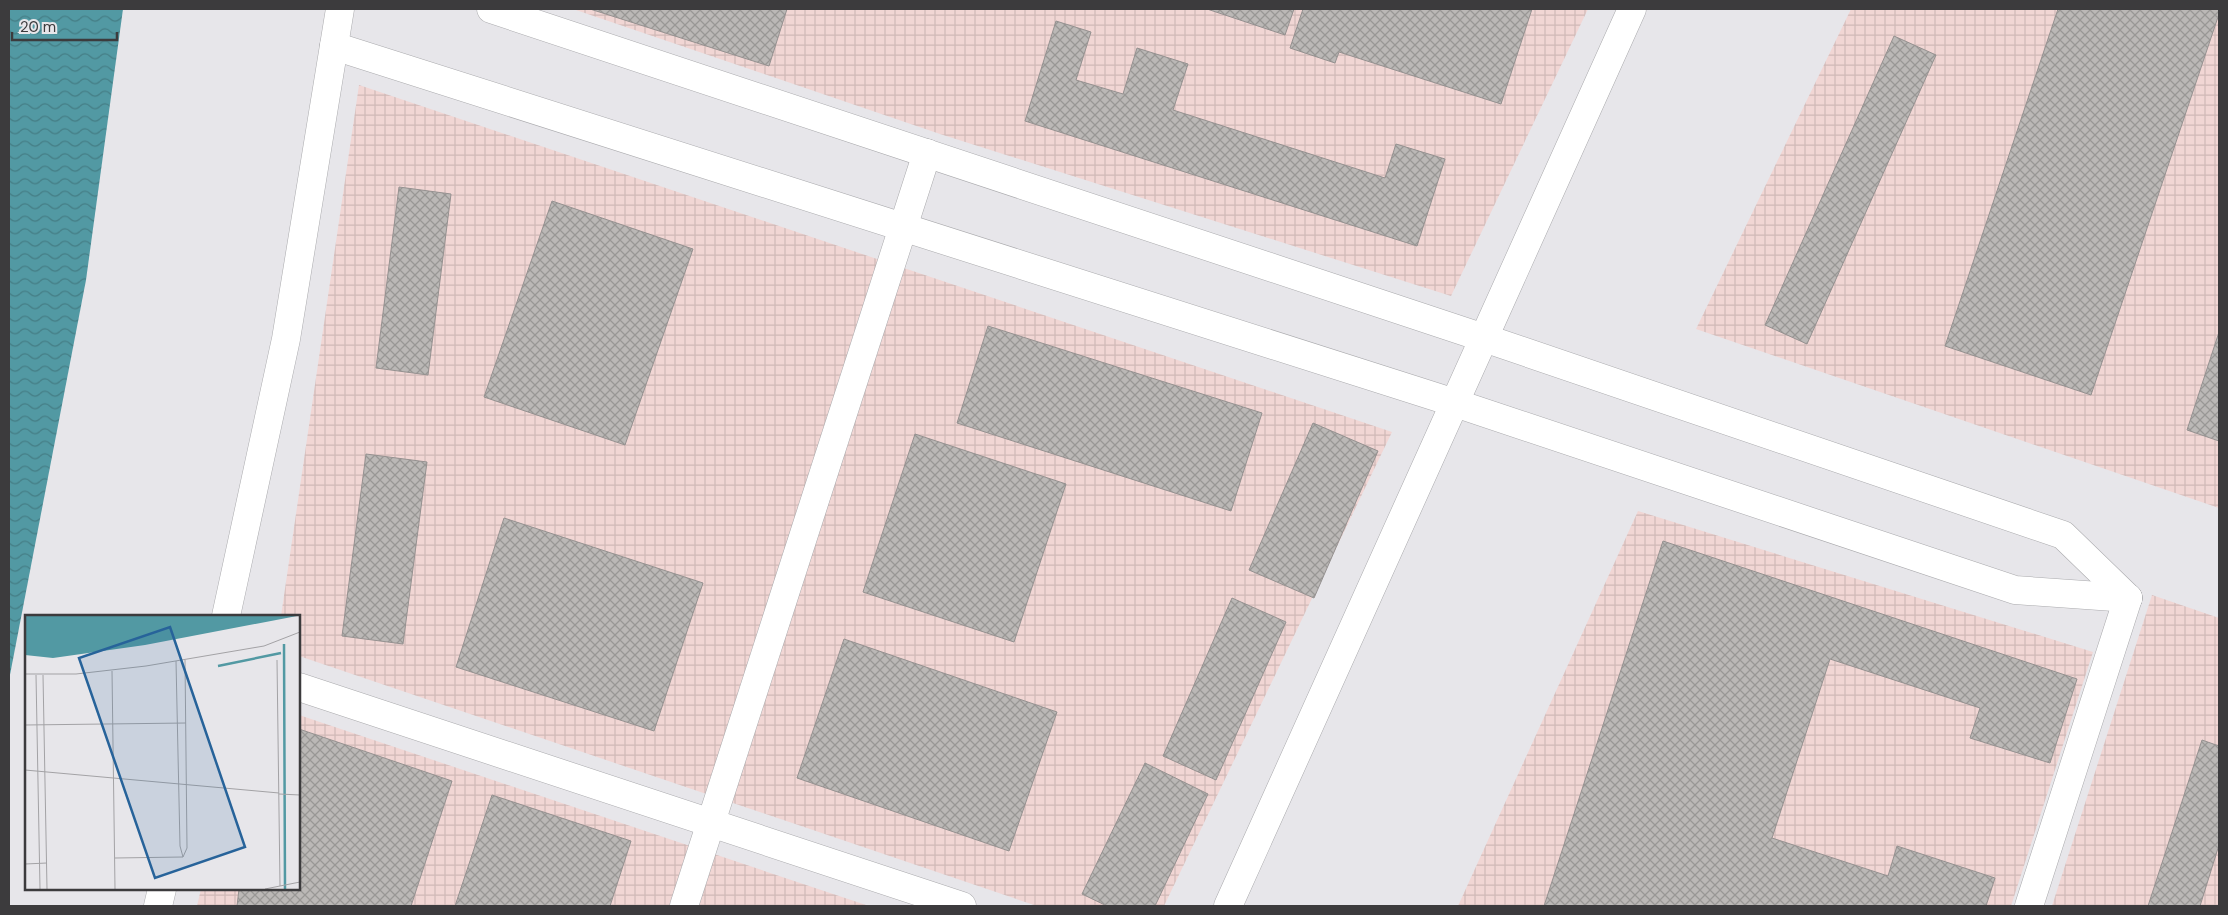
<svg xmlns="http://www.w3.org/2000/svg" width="2228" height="915" viewBox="0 0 2228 915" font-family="'DM Sans',sans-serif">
  <defs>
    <pattern id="industrial-grid" width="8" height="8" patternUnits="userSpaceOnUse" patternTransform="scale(1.25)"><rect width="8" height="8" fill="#f1d6d4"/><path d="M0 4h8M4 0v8" fill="none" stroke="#d0b9b7"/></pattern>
    <pattern id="water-waves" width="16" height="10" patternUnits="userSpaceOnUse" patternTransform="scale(1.25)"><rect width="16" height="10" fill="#5299a3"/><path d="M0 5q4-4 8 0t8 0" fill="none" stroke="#457e86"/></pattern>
    <pattern id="building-cross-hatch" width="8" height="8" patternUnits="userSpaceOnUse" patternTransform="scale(1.25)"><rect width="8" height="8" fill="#bbb8b6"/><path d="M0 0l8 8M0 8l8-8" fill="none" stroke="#999795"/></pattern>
  </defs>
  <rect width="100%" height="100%" fill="#e7e6ea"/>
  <!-- industrial -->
  <g fill="url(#industrial-grid)">
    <polygon points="573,9 1588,9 1451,296 940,134"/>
    <polygon points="1851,9 2219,9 2219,508 1696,329"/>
    <polygon points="359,85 1392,432 1164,906 1037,906 299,656 299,616 281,616"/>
    <polygon points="1638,511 2093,652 2011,906 1458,906"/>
    <polygon points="2152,595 2219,618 2219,906 2052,906"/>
    <polygon points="299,715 869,906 197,906 201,889 299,889"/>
  </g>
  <!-- water -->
  <polygon fill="url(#water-waves)" points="9,9 123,9 86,280 9,680"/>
  <!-- building -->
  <g fill="url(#building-cross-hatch)" stroke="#959190">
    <polygon points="590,9 787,9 769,66"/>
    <polygon points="1207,9 1294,9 1285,35"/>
    <polygon points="1303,9 1532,9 1501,104 1339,52 1335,63 1290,48"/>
    <polygon points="2058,9 2219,9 2219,14 2091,395 1945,346"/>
    <polygon points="1056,21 1091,32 1076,80 1123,94 1137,48 1188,64 1173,110 1385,178 1396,144 1445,159 1417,246 1025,121"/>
    <polygon points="1894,36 1936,55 1807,344 1765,325"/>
    <polygon points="399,187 451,194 428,375 376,368"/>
    <polygon points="552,201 693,249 625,445 484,397"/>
    <polygon points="988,326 1262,413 1231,511 957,423"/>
    <polygon points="2219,332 2219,441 2187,430"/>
    <polygon points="1313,423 1378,451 1314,598 1249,570"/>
    <polygon points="915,434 1066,484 1014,642 863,592"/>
    <polygon points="366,454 427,462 403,644 342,636"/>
    <polygon points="504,518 703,583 654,731 456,667"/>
    <polygon points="1663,541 2077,679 2050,763 1970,738 1980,708 1830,659 1772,838 1888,876 1897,846 1995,878 1986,906 1544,906"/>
    <polygon points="1232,598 1286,622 1216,780 1163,756"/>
    <polygon points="844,639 1057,712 1009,851 797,778"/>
    <polygon points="299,729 452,781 411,906 237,906 239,889 299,889"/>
    <polygon points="2202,740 2219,746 2219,845 2200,906 2148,906"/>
    <polygon points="1145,763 1208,794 1155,906 1107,906 1082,894"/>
    <polygon points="492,795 631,841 610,906 455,906"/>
  </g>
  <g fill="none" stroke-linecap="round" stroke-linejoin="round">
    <defs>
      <g id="minor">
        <polyline points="491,9 1484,338 2063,535 2128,598"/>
        <polyline points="334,46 1455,403 2015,590 2128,598"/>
        <polyline points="226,616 286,339 340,9"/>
        <polyline points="299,687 962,906"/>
        <polyline points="158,906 162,889"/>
        <polyline points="684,906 927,153"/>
        <polyline points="1228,906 1632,9"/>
        <polyline points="2029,906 2128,598"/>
      </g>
    </defs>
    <!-- minor casing -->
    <use href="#minor" stroke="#aaaaad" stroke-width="29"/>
    <!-- minor -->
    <use href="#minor" stroke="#fff" stroke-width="28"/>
  </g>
  <!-- overview -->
  <g transform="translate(25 615)">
    <rect width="275" height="275" fill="#e7e6ea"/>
    <path d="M0,1H272L120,30L28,43L0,40Z" fill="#5299a3"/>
    <path fill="none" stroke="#5299a3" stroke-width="2.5" d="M259,29L260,274M193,51L256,38"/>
    <path fill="none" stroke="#a3a2a5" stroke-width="1" d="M252,45L255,271M151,46L155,231L158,242M87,56L90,274M0,59H51L121,51L239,31L275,17M11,60L15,274M18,60L22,274M0,110L161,108M0,155L254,178M254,179L275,180M158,242L162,233L160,45M90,243L158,242M0,249L22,248M240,274L275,267"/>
    <path fill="#27639a" fill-opacity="0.15" stroke="#27639a" stroke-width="2.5" d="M145,12L220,232L130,263L54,43Z"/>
    <rect width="275" height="275" fill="none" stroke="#3c3b3d" stroke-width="2.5"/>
  </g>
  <!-- border -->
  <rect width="2228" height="915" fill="none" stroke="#3c3b3d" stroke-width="20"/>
  <!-- scale -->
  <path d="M12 32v8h105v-8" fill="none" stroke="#3c3b3d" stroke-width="2.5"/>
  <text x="20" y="32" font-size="15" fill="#3c3b3d" stroke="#e7e6ea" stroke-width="4" paint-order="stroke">20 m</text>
</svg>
